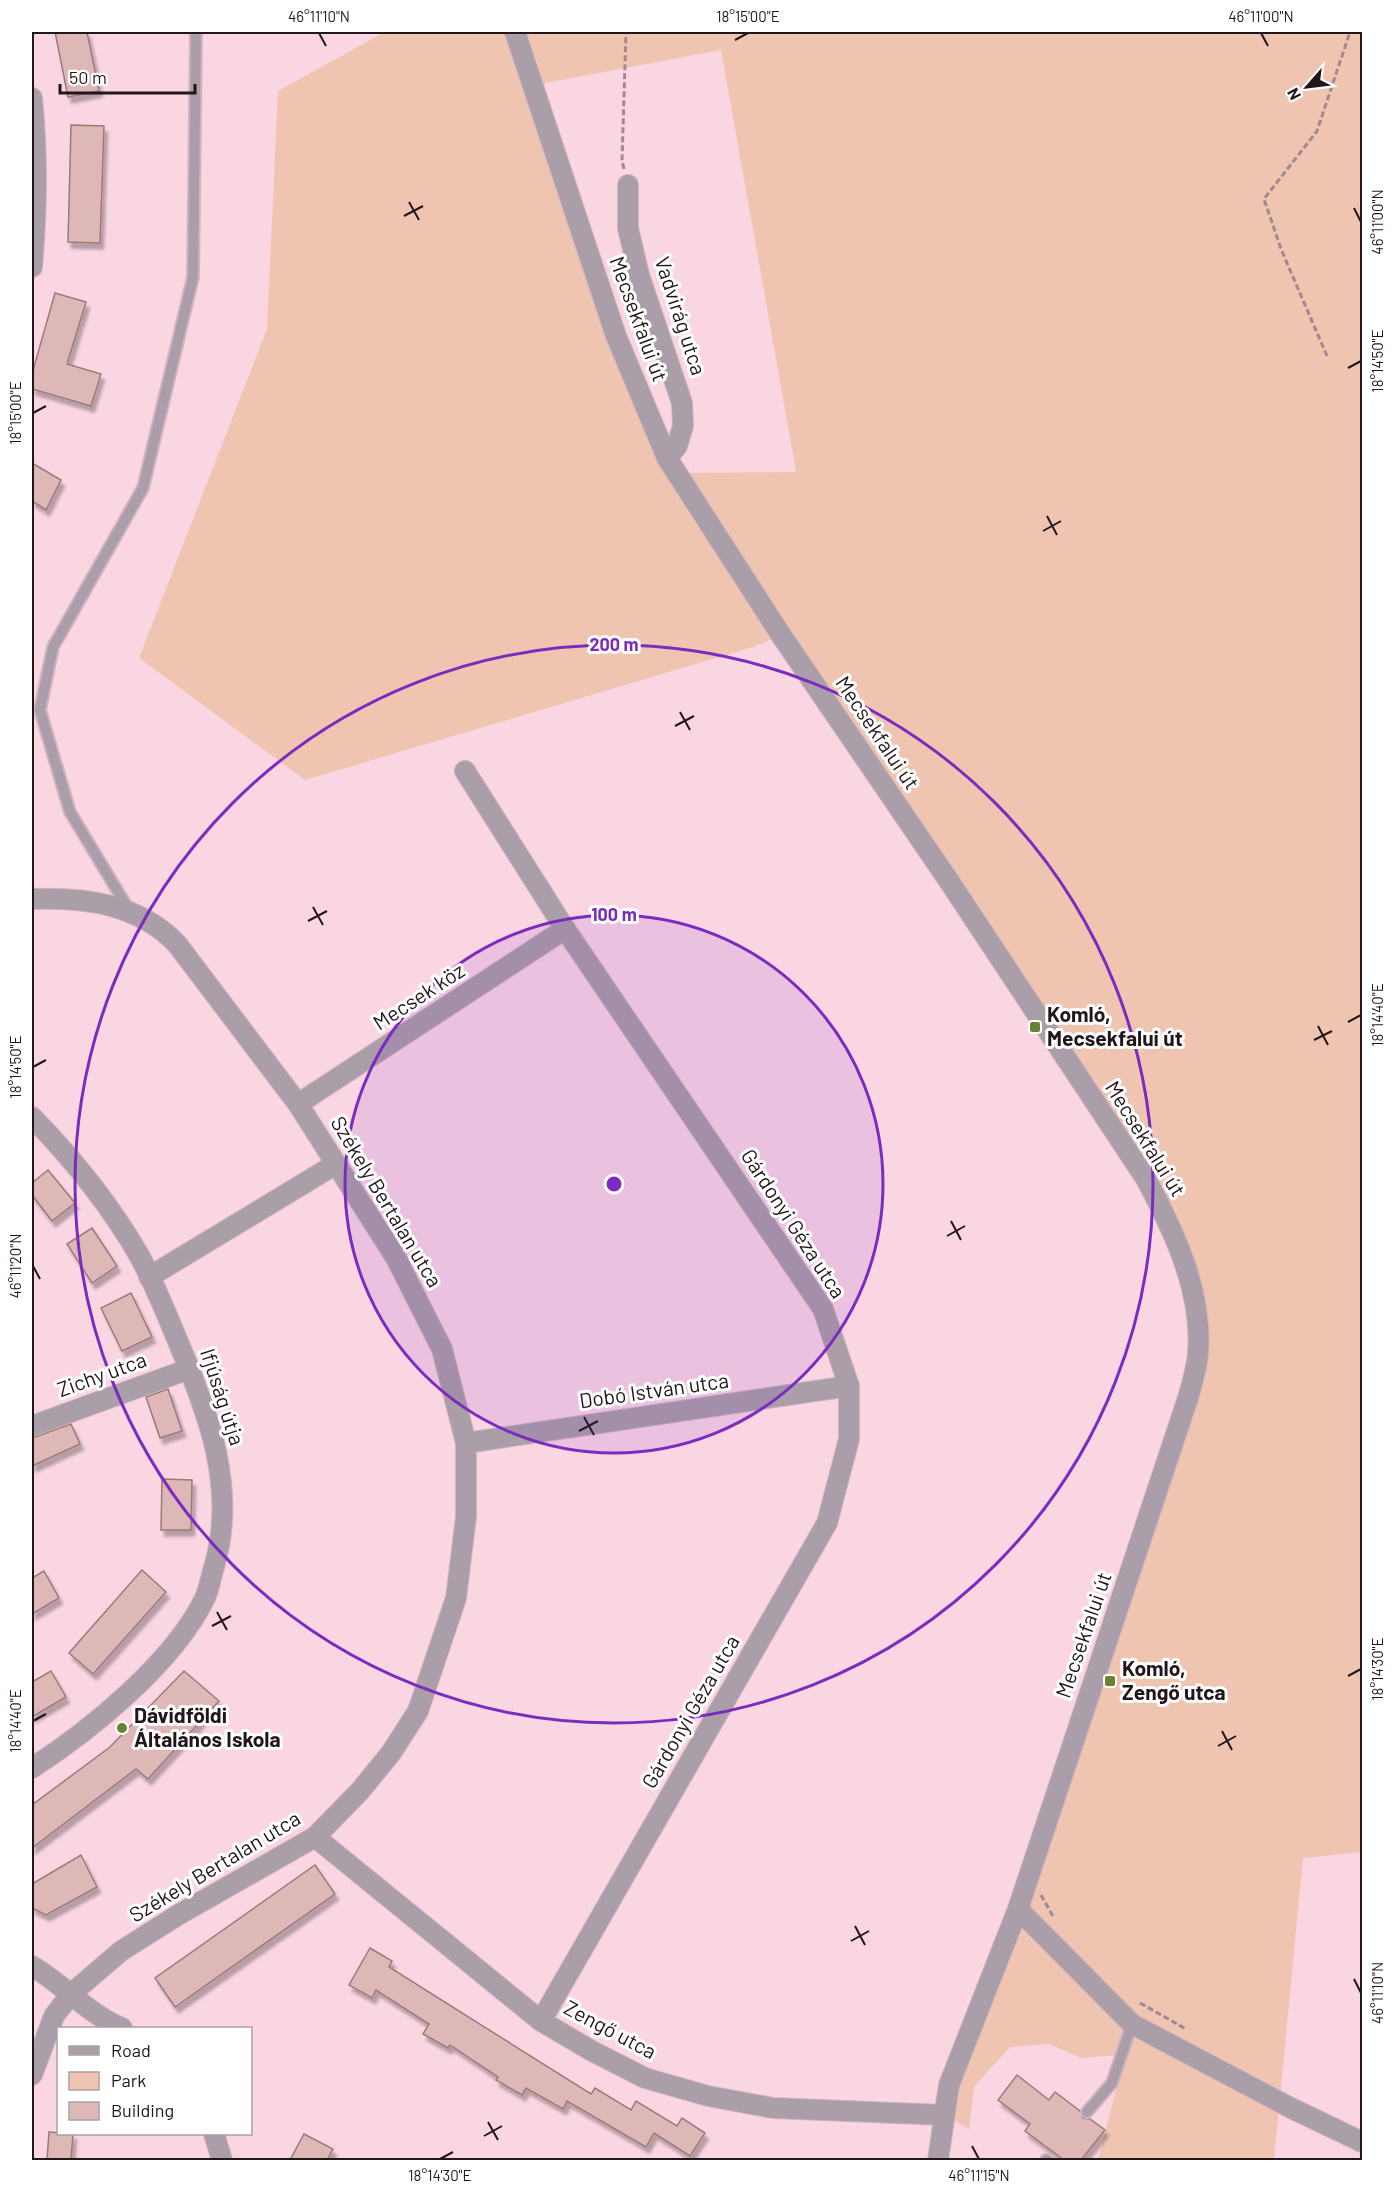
<svg xmlns="http://www.w3.org/2000/svg" width="1394" height="2192" viewBox="0 0 1394 2192" font-family="Barlow,sans-serif">
  <defs>
    <filter id="shadow"><feDropShadow dx="3.5" dy="6" stdDeviation="1.5" flood-color="#0004"/></filter>
  </defs>
  <rect width="100%" height="100%" fill="#fad6e3"/>
  <!-- green -->
  <path fill="#efc5b1" fill-rule="evenodd" d="M381,32H1362V1852L1303,1858L1274,2160H1098L1130,2035L1122,2055L1081,2058L1049,2044L1010,2047L974,2087L969,2129L944,2115L1198,1353L1172,1228L781,635L753,647L305,780L139,658L267,329L278,91L381,34ZM721,50L796,471V472L676,473L535,85Z"/>
  <!-- building -->
  <g fill="#ddb8b7" stroke="#9c7a79" stroke-width="1.5" filter="url(#shadow)">
    <polygon points="55,32 87,32 99,91 68,97"/>
    <polygon points="71,125 104,126 100,243 68,242"/>
    <polygon points="55,293 86,302 67,364 101,374 91,406 32,389 32,374"/>
    <polygon points="32,463 61,480 46,510 32,501"/>
    <polygon points="48,1170 75,1203 52,1221 32,1195 32,1183"/>
    <polygon points="92,1228 117,1266 92,1283 67,1244"/>
    <polygon points="131,1293 152,1337 122,1351 101,1308"/>
    <polygon points="168,1389 182,1431 160,1438 146,1397"/>
    <polygon points="71,1424 80,1444 32,1466 32,1438"/>
    <polygon points="162,1479 192,1480 191,1530 161,1530"/>
    <polygon points="142,1570 166,1592 93,1674 69,1653"/>
    <polygon points="44,1571 59,1598 32,1614 32,1578"/>
    <polygon points="51,1671 66,1697 32,1717 32,1682"/>
    <polygon points="184,1671 219,1701 148,1779 136,1769 32,1848 32,1805 110,1747"/>
    <polygon points="81,1855 97,1887 46,1915 32,1908 32,1884"/>
    <polygon points="315,1865 335,1894 175,2007 155,1978"/>
    <polygon points="370,1948 392,1961 389,1967 591,2094 595,2088 631,2110 636,2101 677,2126 682,2118 705,2133 690,2156 654,2133 646,2147 567,2101 563,2109 526,2088 522,2095 496,2080 498,2077 450,2045 448,2048 423,2034 429,2024 376,1990 372,1998 349,1985"/>
    <polygon points="1017,2075 1049,2100 1055,2092 1080,2111 1083,2118 1090,2119 1105,2130 1081,2160 1064,2160 1025,2131 1030,2124 998,2100"/>
    <polygon points="49,2132 73,2134 71,2160 47,2160"/>
    <polygon points="304,2134 333,2149 327,2160 290,2160"/>
  </g>
  <g fill="none" stroke-linecap="round" stroke-linejoin="round">
    <defs>
      <g id="lane">
        <polyline points="129,910 70,812 40,710 53,647 143,488 193,277 196,32"/>
        <polyline points="1087,2112 1112,2083 1132,2024"/>
        <polyline points="1046,2160 1047,2160"/>
      </g>
      <g id="street">
        <path d="M515,32L616,336L667,458L781,635L949,881L1146,1179C1174,1231 1203,1292 1198,1353C1197,1368 1192,1384 1188,1398L1018,1909L949,2085L938,2160"/>
        <path d="M32,98C38,156 37,210 32,267"/>
        <polyline points="628,185 628,228 639,275 682,403 683,426 677,446 667,458"/>
        <polyline points="465,771 565,929 823,1309 849,1386 849,1439 827,1523 541,2021"/>
        <path d="M32,899C85,897 139,904 177,944L298,1104L396,1258L442,1349L466,1443V1517L456,1598L418,1711L391,1753L360,1791L315,1837L178,1915L121,1951L71,1994L54,2016L32,2075"/>
        <polyline points="298,1104 565,929"/>
        <path d="M32,1117C73,1159 111,1206 140,1257C155,1285 167,1315 179,1344C209,1415 237,1490 214,1567C211,1577 209,1589 205,1598C174,1662 91,1730 32,1768"/>
        <polyline points="149,1277 336,1164"/>
        <polyline points="32,1426 189,1369"/>
        <polyline points="466,1443 849,1386"/>
        <polyline points="315,1837 541,2021 592,2051 645,2078 708,2096 773,2108 944,2115"/>
        <polyline points="1018,1909 1132,2024 1289,2107 1362,2142"/>
        <path d="M32,1966C63,1984 88,2014 122,2028"/>
        <polyline points="214,2134 222,2160"/>
      </g>
    </defs>
    <!-- lane casing -->
    <use href="#lane" stroke="#d3b3bf" stroke-width="14"/>
    <!-- street casing -->
    <use href="#street" stroke="#d3b3bf" stroke-width="22"/>
    <!-- path -->
    <g stroke="#a28891" stroke-width="3" stroke-dasharray="6 3" stroke-linecap="butt">
      <polyline points="624,169 622,161 626,32"/>
      <polyline points="1327,356 1281,249 1264,199 1317,131 1350,32"/>
      <polyline points="1041,1895 1054,1918"/>
      <polyline points="1140,2003 1186,2029"/>
    </g>
    <!-- lane -->
    <use href="#lane" stroke="#aa9ea9" stroke-width="10"/>
    <!-- street -->
    <use href="#street" stroke="#aa9ea9" stroke-width="20"/>
  </g>
  <!-- ticks -->
  <path fill="none" stroke="#22161b" stroke-width="2" d="M319,33L326,46M1261,33L1268,46M735,40L748,33M409,202L419,220M1354,208L1361,222M404,216L423,206M1348,368L1361,361M33,413L46,406M1047,516L1057,535M1043,531L1061,521M680,712L690,730M675,726L694,716M313,907L323,925M308,921L327,911M1348,1022L1361,1015M1318,1026L1328,1045M1314,1040L1332,1031M33,1067L46,1060M951,1221L961,1240M947,1236L965,1226M33,1266L40,1279M584,1417L594,1435M579,1431L598,1421M217,1612L227,1630M212,1626L231,1616M1348,1676L1361,1669M33,1721L46,1714M1222,1731L1232,1750M1218,1746L1236,1736M855,1926L865,1945M851,1941L869,1931M1354,1979L1361,1993M488,2122L498,2140M484,2136L502,2126M972,2146L979,2159M440,2159L453,2152"/>
  <!-- distance rings -->
  <circle cx="614" cy="1184" r="269" fill="#7b2cbf" fill-opacity=".12"/>
  <g fill="none" stroke="#7b2cbf" stroke-width="3">
    <circle cx="614" cy="1184" r="269"/>
    <circle cx="614" cy="1184" r="539"/>
  </g>
  <!-- markers -->
  <g fill="#6a8133" stroke="#fff" stroke-width="2">
    <rect x="1029" y="1021" width="12" height="12" rx="3"/>
    <rect x="1104" y="1675" width="12" height="12" rx="3"/>
    <circle cx="122" cy="1728" r="6"/>
  </g>
  <g text-anchor="middle" stroke-width="6" stroke-linejoin="round" paint-order="stroke">
    <!-- street labels -->
    <g font-size="21" fill="#22161b" stroke="#fff">
      <text transform="translate(680 316) rotate(72)" y="7">Vadvirág utca</text>
      <text transform="translate(638 319) rotate(70)" y="7">Mecsekfalui út</text>
      <text transform="translate(877 733) rotate(56)" y="7">Mecsekfalui út</text>
      <text transform="translate(419 997) rotate(-33)" y="7">Mecsek köz</text>
      <text transform="translate(1145 1139) rotate(58)" y="7">Mecsekfalui út</text>
      <text transform="translate(386 1202) rotate(59)" y="7">Székely Bertalan utca</text>
      <text transform="translate(793 1224) rotate(57)" y="7">Gárdonyi Géza utca</text>
      <text transform="translate(102 1375) rotate(-20)" y="7">Zichy utca</text>
      <text transform="translate(654 1391) rotate(-8)" y="7">Dobó István utca</text>
      <text transform="translate(222 1397) rotate(72)" y="7">Ifjúság útja</text>
      <text transform="translate(1084 1635) rotate(-71)" y="7">Mecsekfalui út</text>
      <text transform="translate(691 1712) rotate(-60)" y="7">Gárdonyi Géza utca</text>
      <text transform="translate(215 1867) rotate(-31)" y="7">Székely Bertalan utca</text>
      <text transform="translate(610 2030) rotate(28)" y="7">Zengő utca</text>
    </g>
    <!-- poi labels -->
    <g font-size="21" font-weight="bold" fill="#22161b" stroke="#fff" text-anchor="start">
      <text x="1047" y="1022">Komló,<tspan x="1047" dy="24">Mecsekfalui út</tspan></text>
      <text x="1122" y="1676">Komló,<tspan x="1122" dy="24">Zengő utca</tspan></text>
      <text x="134" y="1723">Dávidföldi<tspan x="134" dy="24">Általános Iskola</tspan></text>
    </g>
  </g>
  <circle cx="614" cy="1184" r="9" fill="#7b2cbf" stroke="#fff" stroke-width="3"/>
  <g font-size="18" text-anchor="middle" font-weight="bold" fill="#7b2cbf" stroke="#fff" stroke-width="6" stroke-linejoin="round" paint-order="stroke">
    <text x="614" y="651">200 m</text>
    <text x="614" y="921">100 m</text>
  </g>
  <!-- border -->
  <rect width="1394" height="2192" fill="none" stroke="#ffffff" stroke-width="66"/>
  <!-- legend -->
  <rect x="57" y="2027" width="195" height="108" fill="#ffffff" stroke="#a7a2a4" stroke-width="1.5"/>
  <rect x="69" y="2046" width="30" height="9" fill="#aa9ea9" stroke="#a7a2a4" stroke-width="1.5"/>
  <text x="111" y="2057" font-size="18" fill="#22161b">Road</text>
  <rect x="69" y="2072" width="30" height="18" fill="#efc5b1" stroke="#a7a2a4" stroke-width="1.5"/>
  <text x="111" y="2087" font-size="18" fill="#22161b">Park</text>
  <rect x="69" y="2102" width="30" height="18" fill="#ddb8b7" stroke="#a7a2a4" stroke-width="1.5"/>
  <text x="111" y="2117" font-size="18" fill="#22161b">Building</text>
  <!-- north arrow -->
  <g transform="translate(1307 87) rotate(242)" stroke="#ffffff" stroke-width="4.5" paint-order="stroke">
  <path d="M0-4.5L10 22L0 15L-10 22Z" fill="#22161b"/>
  <text y="-9" font-size="16" font-weight="bold" text-anchor="middle" fill="#22161b">N</text>
  </g>
  <!-- scale -->
  <path d="M60 84v9h135v-9" fill="none" stroke="#22161b" stroke-width="3"/>
  <text x="69" y="84" font-size="18" fill="#22161b" stroke="#ffffff" stroke-width="4.5" paint-order="stroke">50 m</text>
  <rect x="33" y="33" width="1328" height="2126" fill="none" stroke="#22161b" stroke-width="2"/>
  <g font-size="15" text-anchor="middle" fill="#22161b">
    <text x="319" y="22">46°11'10"N</text>
    <text x="748" y="22">18°15'00"E</text>
    <text x="1261" y="22">46°11'00"N</text>
    <text transform="translate(1378 222) rotate(-90)" y="5">46°11'00"N</text>
    <text transform="translate(1378 361) rotate(-90)" y="5">18°14'50"E</text>
    <text transform="translate(16 413) rotate(-90)" y="5">18°15'00"E</text>
    <text transform="translate(1378 1015) rotate(-90)" y="5">18°14'40"E</text>
    <text transform="translate(16 1067) rotate(-90)" y="5">18°14'50"E</text>
    <text transform="translate(16 1266) rotate(-90)" y="5">46°11'20"N</text>
    <text transform="translate(1378 1669) rotate(-90)" y="5">18°14'30"E</text>
    <text transform="translate(16 1721) rotate(-90)" y="5">18°14'40"E</text>
    <text transform="translate(1378 1993) rotate(-90)" y="5">46°11'10"N</text>
    <text x="440" y="2181">18°14'30"E</text>
    <text x="979" y="2181">46°11'15"N</text>
  </g>
</svg>
